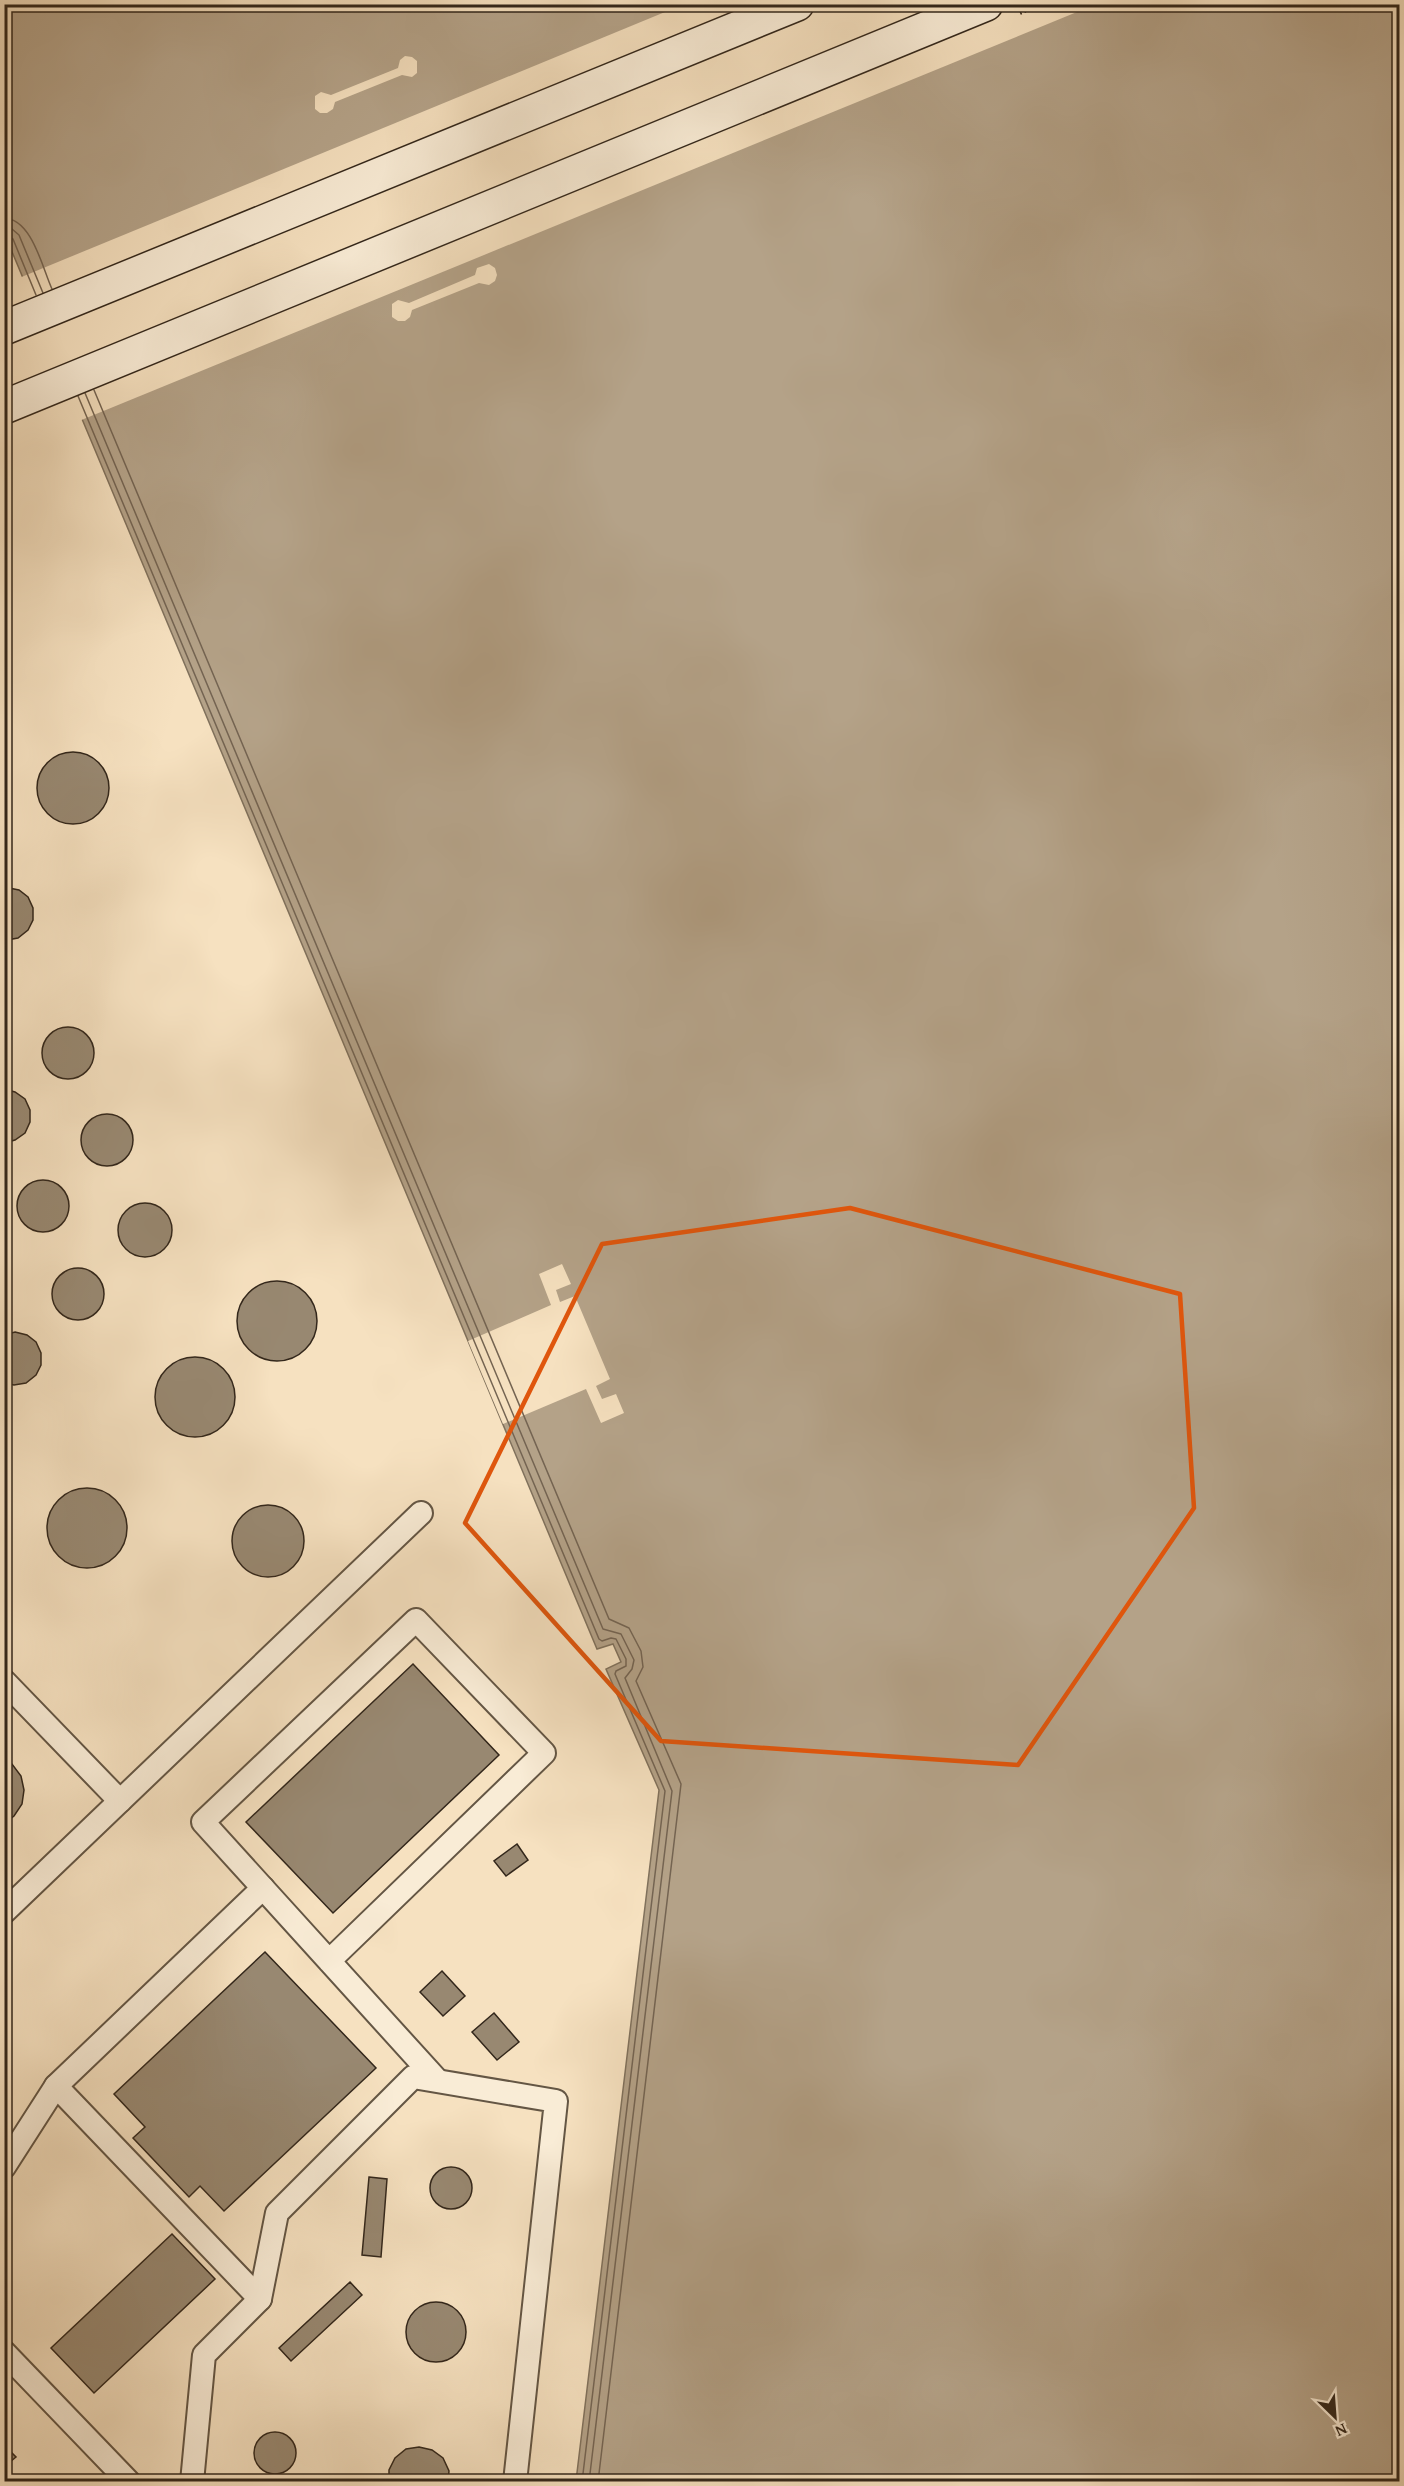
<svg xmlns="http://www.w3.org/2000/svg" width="1404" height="2486" viewBox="0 0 1404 2486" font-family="'Gentium Book Plus',serif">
  <rect width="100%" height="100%" fill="#f6e1c0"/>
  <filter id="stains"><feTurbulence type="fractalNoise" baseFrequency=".00333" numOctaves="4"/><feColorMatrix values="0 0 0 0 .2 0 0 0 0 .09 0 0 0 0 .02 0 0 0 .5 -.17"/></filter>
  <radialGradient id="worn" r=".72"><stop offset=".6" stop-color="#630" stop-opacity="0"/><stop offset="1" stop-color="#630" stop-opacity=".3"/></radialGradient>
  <!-- water -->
  <polygon fill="#b4a288" stroke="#80715c" stroke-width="1.5" points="4,5 1399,5 1399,2481 576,2481 659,1790 606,1669 621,1662 613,1644 597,1649 5,235"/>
  <!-- pier -->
  <g fill="#f6e1c0">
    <polygon points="682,5 1094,5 79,421 19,278"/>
    <polygon points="405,56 412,57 417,61 417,73 412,77 402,75 335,102 333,109 327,113 320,113 315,109 315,96 321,92 331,95 398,68 400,60"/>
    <polygon points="489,264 495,268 497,275 495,281 489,285 479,283 412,310 410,317 405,321 398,321 392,317 392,304 398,300 409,303 475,275 477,268"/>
    <polygon points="562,1264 571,1284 556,1290 560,1302 575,1296 610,1379 596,1386 602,1399 616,1394 624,1413 601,1423 586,1389 503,1424 468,1341 551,1305 539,1274"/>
  </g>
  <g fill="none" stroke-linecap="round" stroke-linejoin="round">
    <!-- shore -->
    <g stroke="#746452" stroke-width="1.5">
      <path d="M4,218C32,219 42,267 52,289"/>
      <polyline points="4,228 12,229 19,235 43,293"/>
      <polyline points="4,235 13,239 36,295"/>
      <polyline points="94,390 609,1619 629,1628 641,1651 643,1667 636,1681 681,1784 598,2482"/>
      <polyline points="85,393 603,1629 621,1634 634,1660 632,1669 625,1678 672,1791 589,2482"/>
      <polyline points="78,396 599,1639 602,1641 611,1638 616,1639 626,1659 626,1666 616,1671 615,1674 665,1791 582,2482"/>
    </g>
  </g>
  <!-- building -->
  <g fill="#988871" stroke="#33271b" stroke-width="1.5">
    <circle cx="73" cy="788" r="36"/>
    <polygon points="4,887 19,890 28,897 33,908 33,920 28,930 18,938 7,940 4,940"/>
    <circle cx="68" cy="1053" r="26"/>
    <polygon points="4,1089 15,1092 25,1099 30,1110 30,1122 25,1133 15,1140 4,1143"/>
    <circle cx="107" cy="1140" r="26"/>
    <circle cx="43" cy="1206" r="26"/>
    <circle cx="145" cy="1230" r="27"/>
    <circle cx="78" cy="1294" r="26"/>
    <circle cx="277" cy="1321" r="40"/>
    <polygon points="15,1332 27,1335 36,1342 41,1353 41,1365 36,1375 26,1383 14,1385 4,1383 4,1335"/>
    <circle cx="195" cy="1397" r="40"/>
    <circle cx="87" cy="1528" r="40"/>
    <circle cx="268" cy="1541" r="36"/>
    <polygon points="413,1664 499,1755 333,1913 246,1822"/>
    <polygon points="4,1760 12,1764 21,1776 24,1790 22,1804 14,1816 4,1824"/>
    <polygon points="517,1844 528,1860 506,1876 494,1861"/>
    <polygon points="265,1952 376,2068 224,2211 200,2186 189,2197 133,2138 145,2127 114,2094"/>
    <polygon points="442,1971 465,1996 443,2016 420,1992"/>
    <polygon points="494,2013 519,2042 497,2060 472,2032"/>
    <circle cx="451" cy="2188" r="21"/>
    <polygon points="369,2177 387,2179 381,2257 362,2255"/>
    <polygon points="172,2234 215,2279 94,2393 51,2348"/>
    <polygon points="350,2282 362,2295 291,2361 279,2348"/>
    <circle cx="436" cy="2332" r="30"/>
    <circle cx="275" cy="2453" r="21"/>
    <polygon points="4,2445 16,2457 4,2467"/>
    <polygon points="419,2447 432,2450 443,2458 449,2471 448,2482 389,2482 389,2470 395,2458 406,2449"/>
  </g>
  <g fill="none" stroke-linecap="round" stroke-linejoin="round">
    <defs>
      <g id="lane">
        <polyline points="4,1681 120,1801"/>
        <polyline points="4,1912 421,1513"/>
        <polyline points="329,1961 544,1753 416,1620 203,1822 437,2080"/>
        <polyline points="56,2086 260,2299"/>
        <polyline points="4,2167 56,2086 263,1888"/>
        <polyline points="4,2352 129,2482"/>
        <polyline points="192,2482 204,2355 260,2299 277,2213 413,2077 556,2101 515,2482"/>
      </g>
      <g id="secondary">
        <polyline points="4,328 797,4"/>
        <polyline points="4,407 986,4"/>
      </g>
    </defs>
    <!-- lane casing -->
    <use href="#lane" stroke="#645644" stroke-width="26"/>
    <!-- secondary casing -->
    <use href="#secondary" stroke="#33271b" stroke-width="36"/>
    <!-- path -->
    <polyline stroke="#33271b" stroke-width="4" stroke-dasharray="1.5 3" stroke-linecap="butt" points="1020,13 1041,4"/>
    <!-- lane -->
    <use href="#lane" stroke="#f9ecd6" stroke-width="22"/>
    <!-- secondary -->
    <use href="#secondary" stroke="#f9ecd6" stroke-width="33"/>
  </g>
  <!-- marked area -->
  <path fill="none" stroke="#df560d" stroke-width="4.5" stroke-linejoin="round" d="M850,1208L1180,1294L1194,1508L1018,1765L661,1741L465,1523L602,1244Z"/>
  <!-- margin -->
  <rect width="1404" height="2486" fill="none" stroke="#f6e1c0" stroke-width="24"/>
  <rect x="6" y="6" width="1392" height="2474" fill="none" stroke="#33271b" stroke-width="3"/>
  <rect x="12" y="12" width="1380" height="2462" fill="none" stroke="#33271b" stroke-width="1.5"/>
  <!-- north arrow -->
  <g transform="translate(1335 2417) rotate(155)" stroke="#f9ecd6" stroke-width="4.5" paint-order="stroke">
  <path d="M0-4.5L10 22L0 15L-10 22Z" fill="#33271b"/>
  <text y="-9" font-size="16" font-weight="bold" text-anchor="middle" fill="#33271b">N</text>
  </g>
  <rect width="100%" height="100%" filter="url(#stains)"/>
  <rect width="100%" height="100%" fill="url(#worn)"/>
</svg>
